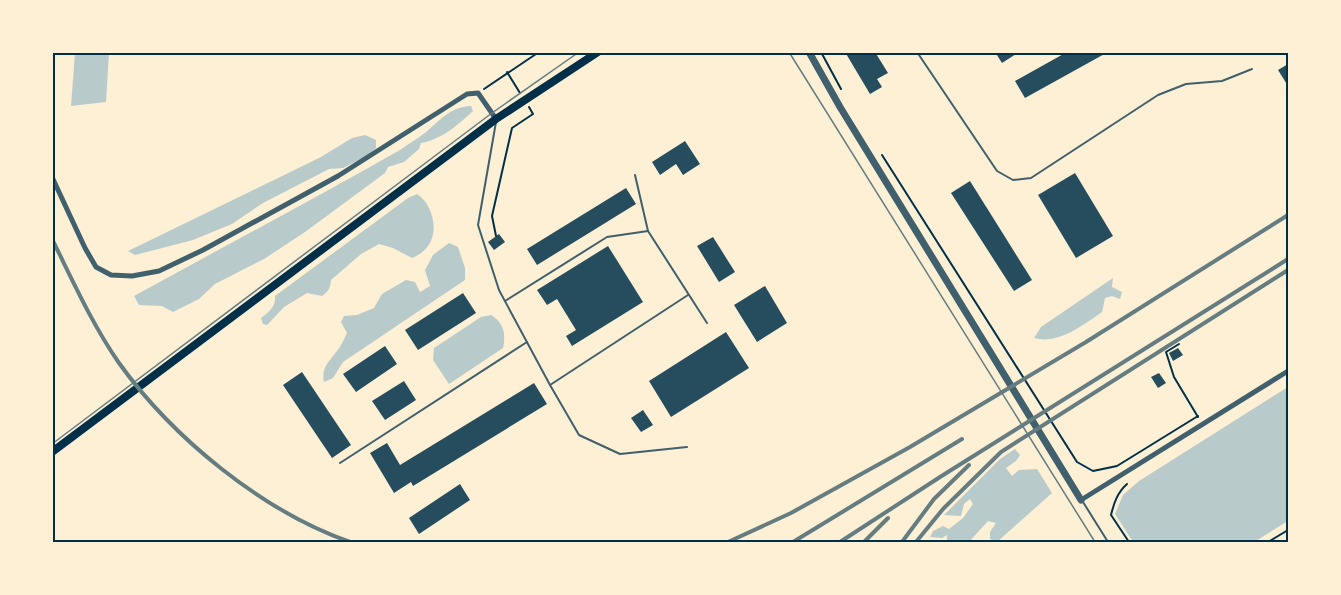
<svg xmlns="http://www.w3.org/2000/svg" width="1341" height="595" viewBox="0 0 1341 595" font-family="'Times New Roman',serif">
  <rect width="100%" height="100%" fill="#fdf0d5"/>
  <!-- green -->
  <g fill="#b9caca">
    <polygon points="75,53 109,53 106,102 71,106"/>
    <path d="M471,106L473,111C459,124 441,140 421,143L419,149L404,162L388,167L385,173L305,232L264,259L215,284L199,299L173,312L162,306L139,305L134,296C223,247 312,200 400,150C408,144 417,139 425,133C440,120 450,107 471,106Z"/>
    <polygon points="365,135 376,140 376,148 367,156 343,168 329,169 263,203 232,224 193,240 135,255 128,251 321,157 352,138"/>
    <path d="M417,194C430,202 437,223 432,238C429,248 421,254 412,258L393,248L379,244L361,254L331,280C330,288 329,291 322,296L307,293L284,307L267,325L263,324L261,318C269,312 276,307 275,296L408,198Z"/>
    <path d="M449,243L458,247L465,268V280L343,362L333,378L324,382C321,367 329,362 337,351C341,346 344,339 347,333L341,322L344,316L357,315L374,308L382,294L406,280L415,282L420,292L430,286L425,270L433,255Z"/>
    <path d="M1113,278L1112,287L1122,292L1120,299L1112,296L1105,298L1102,312C1083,325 1058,345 1034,338L1041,327Z"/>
    <path d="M491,315C504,323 506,334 503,348L449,384L433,360L434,348L481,317Z"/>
    <polygon points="1288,387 1288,521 1254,542 1133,542 1115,514 1123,495 1139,481"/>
    <polygon points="1015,449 1020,455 1016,461 1006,468 1012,476 1019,470 1037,469 1052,493 997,542 990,539 990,532 996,523 988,521 969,542 947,542 947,535 942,538 930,537 933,531 943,526 949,529 963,518 973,504 970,499 964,504 961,516 944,515 1000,459"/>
  </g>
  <!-- building -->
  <g fill="#264d5e">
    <polygon points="845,52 875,52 888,73 877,79 882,87 870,94"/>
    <polygon points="995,52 1019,52 1002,63"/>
    <polygon points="1067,52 1108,52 1025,98 1015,81"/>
    <polygon points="1288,64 1288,86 1278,70"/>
    <polygon points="685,141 700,164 683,175 676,164 660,175 652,162"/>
    <polygon points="1075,173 1113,236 1076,258 1038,195"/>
    <polygon points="970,181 1032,280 1014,291 951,193"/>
    <polygon points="626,188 636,204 537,265 527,249"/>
    <polygon points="499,234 505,242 494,250 488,242"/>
    <polygon points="713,237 735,272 719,282 697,246"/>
    <polygon points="608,246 643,302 572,346 566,336 576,330 557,299 547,305 537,290"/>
    <polygon points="765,286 787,323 757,342 734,305"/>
    <polygon points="463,293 476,313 418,350 405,330"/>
    <polygon points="726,332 749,368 671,417 649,381"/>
    <polygon points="385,346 397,364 356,392 343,374"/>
    <polygon points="1178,348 1183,355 1173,361 1169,353"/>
    <polygon points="302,372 351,445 332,458 283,385"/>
    <polygon points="1159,373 1166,383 1158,388 1151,377"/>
    <polygon points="404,381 416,400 385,420 372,401"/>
    <polygon points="534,383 547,404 413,486 411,482 394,493 370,453 387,443 400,465"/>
    <polygon points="643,410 653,425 641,432 631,418"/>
    <polygon points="460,484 470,500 419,534 409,518"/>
  </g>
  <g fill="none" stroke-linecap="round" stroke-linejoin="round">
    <!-- path -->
    <g stroke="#003049" stroke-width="2">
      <polyline points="821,52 841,89"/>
      <polyline points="507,72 520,93"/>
      <polyline points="484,89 539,52"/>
      <polyline points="882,155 1077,462 1093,471 1117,466 1198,416"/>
      <polyline points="496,236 492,216 512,128 533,114 529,107"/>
      <polyline points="1179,344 1166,352 1174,377 1198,417"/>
      <path d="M1127,484C1117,493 1114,503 1111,515L1129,542"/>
      <polyline points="1268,542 1288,530"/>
    </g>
    <!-- service -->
    <g stroke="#3f606c" stroke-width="2">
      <polyline points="917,52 997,171 1013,180 1031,178 1158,95 1186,84 1222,81 1252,69"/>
      <polyline points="496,122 478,225 499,290 550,385 579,435 620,454 687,447"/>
      <polyline points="635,175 648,231 707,323"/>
      <polyline points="505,301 607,237 648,231"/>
      <polyline points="550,385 688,295"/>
      <polyline points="340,463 527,342"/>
      <polyline points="1083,502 1108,542"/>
    </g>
    <!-- minor -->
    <g stroke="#3f606c" stroke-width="5">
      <polyline points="52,177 85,248 96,267 111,275 132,276 159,271 203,250 338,176 467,94 478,93 496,119"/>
      <polyline points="1081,500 1288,371"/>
    </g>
    <!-- tertiary -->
    <polyline stroke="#3f606c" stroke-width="7" points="809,52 840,107 1081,500"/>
    <!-- primary -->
    <polyline stroke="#003049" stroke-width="8" points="52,452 496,119 598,52"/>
    <!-- tram -->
    <g stroke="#657d81" stroke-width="1.5">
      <polyline points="789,52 1095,542"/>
      <polyline points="52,444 492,113 579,52"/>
    </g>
    <!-- rail -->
    <g stroke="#657d81" stroke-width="4">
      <path d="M52,239C73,281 92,324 119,363C173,438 262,511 350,542"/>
      <polyline points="728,542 791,513 910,447 1086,342 1288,215"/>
      <polyline points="793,542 962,439"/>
      <polyline points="840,542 940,477 1288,259"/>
      <polyline points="864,542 888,518"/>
      <polyline points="902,542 934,499 969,465"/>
      <polyline points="916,542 943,509 1001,452 1288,270"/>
    </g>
  </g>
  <!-- border -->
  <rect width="1341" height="595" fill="none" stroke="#fdf0d5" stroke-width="108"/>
  <rect x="54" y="54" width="1233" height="487" fill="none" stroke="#003049" stroke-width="2"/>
</svg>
